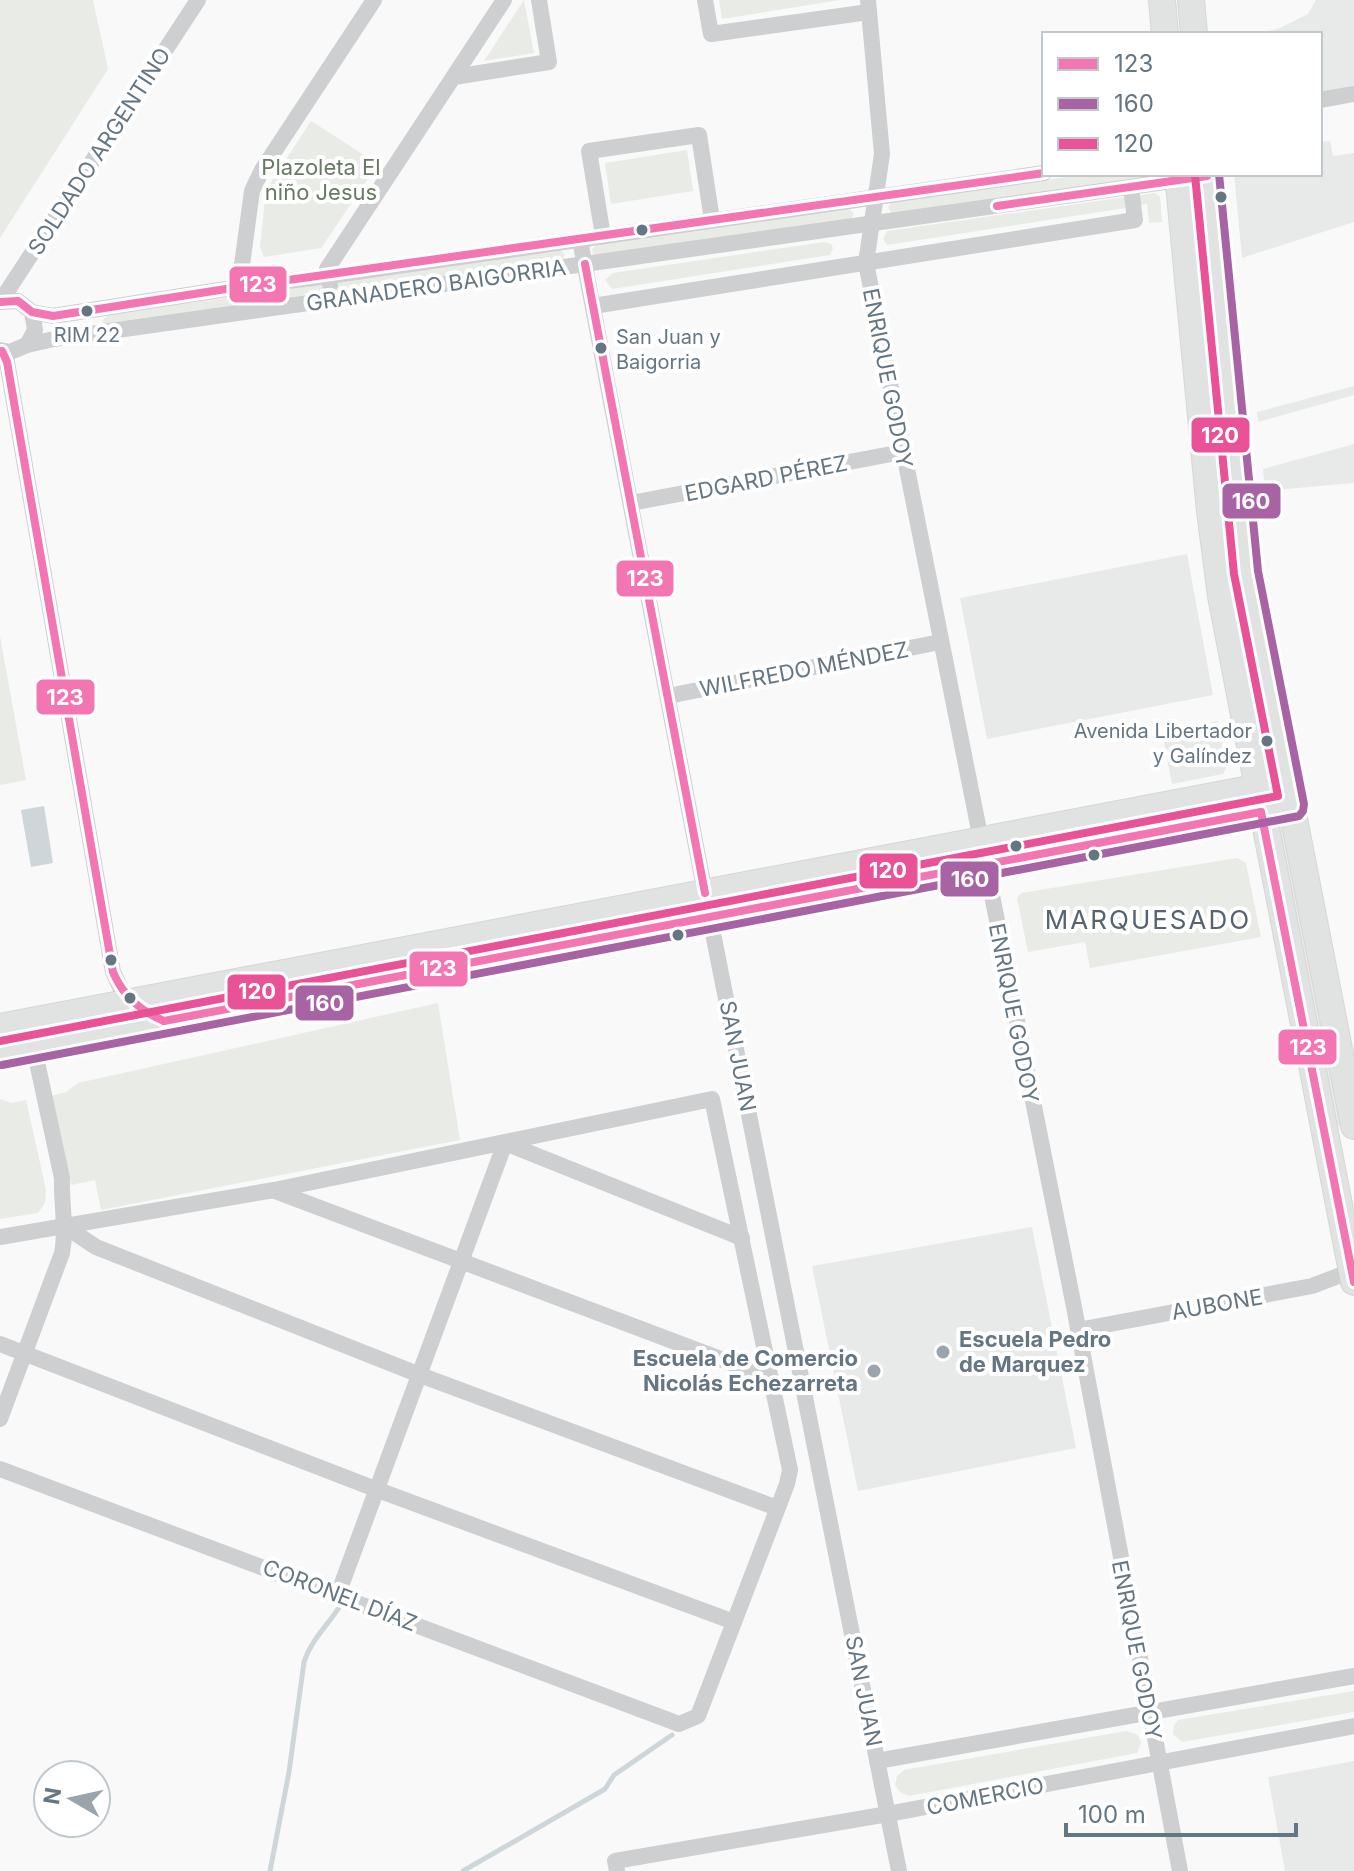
<svg xmlns="http://www.w3.org/2000/svg" width="1354" height="1871" viewBox="0 0 1354 1871" font-family="Inter,sans-serif">
  <rect width="100%" height="100%" fill="#f9f9f9"/>
  <!-- built -->
  <g fill="#e8e9e9">
    <polygon points="1316,0 1354,0 1354,90 1320,96 1320,34 1259,34 1280,28 1308,14"/>
    <polygon points="1330,141 1333,156 1354,153 1354,222 1242,258 1234,174 1320,174 1320,142"/>
    <polygon points="1354,386 1354,395 1258,422 1257,412"/>
    <polygon points="1354,444 1354,483 1265,491 1263,469"/>
    <polygon points="1187,554 1213,695 987,739 960,598"/>
    <polygon points="1218,721 1226,768 1223,774 1172,784 1162,732"/>
    <polygon points="1032,1227 1076,1448 858,1491 812,1266"/>
    <polygon points="1354,1761 1354,1871 1285,1871 1268,1777"/>
  </g>
  <!-- green -->
  <g fill="#e8ebe6">
    <polygon points="0,0 93,0 108,69 0,238"/>
    <polygon points="524,0 534,53 484,61"/>
    <polygon points="719,0 840,0 722,19"/>
    <polygon points="311,121 378,164 321,248 264,257 260,247 266,190"/>
    <polygon points="687,150 693,191 611,204 605,163"/>
    <polygon points="1088,174 1162,174 891,213 888,207 892,202"/>
    <polygon points="1155,193 1160,197 1162,222 1149,223 1147,204 1141,205 1139,198 1141,195"/>
    <polygon points="1126,197 1125,208 887,245 883,239 887,231"/>
    <polygon points="849,208 854,214 850,220 598,256 593,254 592,249 597,245"/>
    <polygon points="1205,236 1273,750 1262,752 1230,572 1225,524 1196,237"/>
    <polygon points="824,242 831,244 833,248 830,255 612,289 605,280 613,273"/>
    <polygon points="560,250 565,254 562,261 335,291 335,284 338,282"/>
    <polygon points="321,284 326,290 322,295 106,325 102,321 108,315"/>
    <polygon points="0,636 26,780 0,785"/>
    <polygon points="1282,825 1285,825 1343,1124 1341,1126 1334,1125 1278,827"/>
    <polygon points="1237,858 1246,863 1261,937 1090,968 1085,942 1028,952 1017,898 1021,893"/>
    <polygon points="438,1003 460,1140 101,1210 95,1180 71,1185 51,1096 66,1092 78,1083"/>
    <polygon points="0,1099 11,1103 26,1100 46,1190 45,1203 38,1213 0,1219"/>
    <polygon points="1354,1691 1354,1712 1182,1742 1173,1734 1174,1725 1178,1720"/>
    <polygon points="1126,1731 1138,1735 1141,1743 1137,1753 909,1796 900,1792 895,1785 897,1776 904,1770"/>
  </g>
  <!-- water -->
  <polygon fill="#ced6d9" points="44,806 53,863 31,867 21,810"/>
  <g fill="none" stroke-linecap="round" stroke-linejoin="round">
    <!-- stream -->
    <g stroke="#ced6d9" stroke-width="5">
      <path d="M270,1871L289,1772L304,1662C311,1640 328,1625 340,1606"/>
      <polyline points="463,1871 605,1789 614,1775 672,1735"/>
    </g>
    <defs>
      <g id="primary">
        <polyline points="1162,0 1165,34"/>
        <polyline points="1191,0 1194,34"/>
        <polyline points="1178,174 1210,511 1221,596 1354,1282"/>
        <polyline points="1207,174 1246,573 1354,1126"/>
        <polyline points="0,1027 1287,782"/>
        <polyline points="0,1053 1292,806"/>
      </g>
    </defs>
    <!-- primary casing -->
    <use href="#primary" stroke="#d5d6d7" stroke-width="28"/>
    <!-- minor -->
    <g stroke="#cecfd0" stroke-width="16">
      <polyline points="705,0 711,34 869,12"/>
      <polyline points="868,0 882,154 866,263 1074,1307 1180,1871"/>
      <polyline points="454,77 549,62 539,0"/>
      <polyline points="1320,100 1354,94"/>
      <polyline points="603,236 589,151 699,135 712,220"/>
      <polyline points="580,240 705,893 899,1871"/>
      <polyline points="330,285 327,269 504,0"/>
      <polyline points="239,287 252,191 262,170 374,0"/>
      <polyline points="0,302 18,301 32,312 53,316 239,287 328,276 1044,173"/>
      <polyline points="0,302 198,0"/>
      <polyline points="593,306 1135,220 1131,187"/>
      <polyline points="27,345 54,339 1186,179"/>
      <polyline points="0,350 10,352 27,345 35,330 32,312"/>
      <polyline points="2,351 7,362 113,972 121,989 137,1007"/>
      <polyline points="631,503 902,452"/>
      <polyline points="668,696 940,642"/>
      <polyline points="275,1191 771,1378"/>
      <polyline points="66,1227 96,1247 420,1375 777,1508"/>
      <polyline points="0,1237 274,1190 712,1099 790,1470 787,1484 698,1716 679,1724 0,1469"/>
      <polyline points="1078,1330 1312,1286 1354,1270"/>
      <polyline points="0,1344 378,1490 734,1622"/>
      <path d="M0,1419L62,1253C67,1227 61,1204 62,1178L32,1039"/>
      <polyline points="338,1594 505,1143 742,1238"/>
      <polyline points="877,1761 1354,1676"/>
      <polyline points="617,1871 615,1861 888,1814 1354,1726"/>
    </g>
    <!-- primary -->
    <use href="#primary" stroke="#e1e2e2" stroke-width="26"/>
    <defs>
      <g id="bus-1">
        <polyline points="997,206 1207,176"/>
        <polyline points="585,264 705,893"/>
        <polyline points="0,302 18,301 32,312 53,316 239,287 1044,173"/>
        <path d="M2,351L7,362L113,972C123,996 140,1011 164,1021"/>
        <polyline points="1261,812 1354,1282"/>
        <polyline points="164,1021 1261,812"/>
      </g>
      <polyline id="bus-2" points="2,1065 1299,816 1303,811 1304,804 1258,571 1219,174"/>
      <polyline id="bus-3" points="0,1041 1278,796 1234,574 1195,175"/>
    </defs>
    <!-- bus-1 casing -->
    <use href="#bus-1" stroke="#fff" stroke-width="14"/>
    <!-- bus-2 casing -->
    <use href="#bus-2" stroke="#fff" stroke-width="14"/>
    <!-- bus-3 casing -->
    <use href="#bus-3" stroke="#fff" stroke-width="14"/>
    <!-- bus-1 -->
    <use href="#bus-1" stroke="#f376b2" stroke-width="8"/>
    <!-- bus-2 -->
    <use href="#bus-2" stroke="#a863a4" stroke-width="8"/>
    <!-- bus-3 -->
    <use href="#bus-3" stroke="#e95297" stroke-width="8"/>
  </g>
  <!-- markers -->
  <g fill="#657683" stroke="#fff" stroke-width="3">
    <circle cx="1221" cy="197" r="7"/>
    <circle cx="642" cy="230" r="7"/>
    <circle cx="87" cy="311" r="7"/>
    <circle cx="601" cy="348" r="7"/>
    <circle cx="1267" cy="741" r="7"/>
    <circle cx="1016" cy="846" r="7"/>
    <circle cx="1094" cy="855" r="7"/>
    <circle cx="678" cy="935" r="7"/>
    <circle cx="111" cy="960" r="7"/>
    <circle cx="130" cy="998" r="7"/>
  </g>
  <g fill="#99a4ac" stroke="#fff" stroke-width="3">
    <circle cx="943" cy="1352" r="8"/>
    <circle cx="874" cy="1371" r="8"/>
  </g>
  <g text-anchor="middle" stroke-width="8" stroke-linejoin="round" paint-order="stroke">
    <!-- bus labels -->
    <g font-size="20" fill="#657683" stroke="#fff">
      <text x="87" y="342">RIM 22</text>
      <text x="616" y="344" text-anchor="start">San Juan y<tspan x="616" dy="25">Baigorria</tspan></text>
      <text x="1252" y="738" text-anchor="end">Avenida Libertador<tspan x="1252" dy="25">y Galíndez</tspan></text>
    </g>
    <!-- street labels -->
    <g font-size="22" fill="#657683" stroke="#fff">
      <text transform="translate(99 151) rotate(-57)" y="8">SOLDADO ARGENTINO</text>
      <text transform="translate(436 285) rotate(-8)" y="8">GRANADERO BAIGORRIA</text>
      <text transform="translate(888 378) rotate(79)" y="8">ENRIQUE GODOY</text>
      <text transform="translate(766 478) rotate(-11)" y="8">EDGARD PÉREZ</text>
      <text transform="translate(804 669) rotate(-11)" y="8">WILFREDO MÉNDEZ</text>
      <text transform="translate(1014 1013) rotate(79)" y="8">ENRIQUE GODOY</text>
      <text transform="translate(738 1056) rotate(79)" y="8">SAN JUAN</text>
      <text transform="translate(1217 1304) rotate(-10)" y="8">AUBONE</text>
      <text transform="translate(340 1595) rotate(21)" y="8">CORONEL DÍAZ</text>
      <text transform="translate(1137 1650) rotate(79)" y="8">ENRIQUE GODOY</text>
      <text transform="translate(864 1691) rotate(79)" y="8">SAN JUAN</text>
      <text transform="translate(985 1796) rotate(-11)" y="8">COMERCIO</text>
    </g>
    <!-- park labels -->
    <g font-size="22" fill="#687a64" stroke="#fff">
      <text x="321" y="175">Plazoleta El<tspan x="321" dy="25">niño Jesus</tspan></text>
    </g>
    <!-- poi labels -->
    <g font-size="22" font-weight="bold" fill="#657683" stroke="#fff" text-anchor="start">
      <text x="959" y="1347">Escuela Pedro<tspan x="959" dy="25">de Marquez</tspan></text>
      <text x="858" y="1366" text-anchor="end">Escuela de Comercio<tspan x="858" dy="25">Nicolás Echezarreta</tspan></text>
    </g>
    <!-- quarter labels -->
    <g font-size="26" letter-spacing="2" fill="#57646e" stroke="#fff">
      <text x="1148" y="929">MARQUESADO</text>
    </g>
  </g>
  <g stroke="#fff" stroke-width="3">
    <rect x="228" y="265" width="60" height="39" rx="8" fill="#f376b2"/>
    <rect x="1190" y="416" width="61" height="38" rx="8" fill="#e95297"/>
    <rect x="1221" y="482" width="61" height="38" rx="8" fill="#a863a4"/>
    <rect x="615" y="559" width="60" height="39" rx="8" fill="#f376b2"/>
    <rect x="35" y="678" width="61" height="38" rx="8" fill="#f376b2"/>
    <rect x="858" y="852" width="61" height="38" rx="8" fill="#e95297"/>
    <rect x="939" y="860" width="61" height="38" rx="8" fill="#a863a4"/>
    <rect x="408" y="950" width="61" height="38" rx="8" fill="#f376b2"/>
    <rect x="226" y="973" width="61" height="38" rx="8" fill="#e95297"/>
    <rect x="294" y="984" width="61" height="38" rx="8" fill="#a863a4"/>
    <rect x="1277" y="1028" width="61" height="38" rx="8" fill="#f376b2"/>
  </g>
  <g font-size="22" text-anchor="middle" font-weight="bold" fill="#fff">
    <text x="258" y="292">123</text>
    <text x="1220" y="443">120</text>
    <text x="1251" y="509">160</text>
    <text x="645" y="586">123</text>
    <text x="65" y="705">123</text>
    <text x="888" y="878">120</text>
    <text x="970" y="887">160</text>
    <text x="438" y="976">123</text>
    <text x="257" y="999">120</text>
    <text x="325" y="1011">160</text>
    <text x="1308" y="1055">123</text>
  </g>
  <!-- legend -->
  <rect x="1042" y="32" width="280" height="144" fill="#ffffff" stroke="#c1c8cd" stroke-width="2"/>
  <rect x="1058" y="58" width="40" height="12" fill="#f376b2" stroke="#c1c8cd" stroke-width="2"/>
  <text x="1114" y="72" font-size="24" fill="#657683">123</text>
  <rect x="1058" y="98" width="40" height="12" fill="#a863a4" stroke="#c1c8cd" stroke-width="2"/>
  <text x="1114" y="112" font-size="24" fill="#657683">160</text>
  <rect x="1058" y="138" width="40" height="12" fill="#e95297" stroke="#c1c8cd" stroke-width="2"/>
  <text x="1114" y="152" font-size="24" fill="#657683">120</text>
  <!-- north arrow -->
  <g transform="translate(72 1799) rotate(279)"><circle r="38" fill="#ffffff" stroke="#c1c8cd" stroke-width="2"/>
  <path d="M0-6L14 30L0 20L-14 30Z" fill="#99a4ac"/>
  <text y="-12" font-size="22" font-weight="bold" text-anchor="middle" fill="#657683">N</text>
  </g>
  <!-- scale -->
  <path d="M1066 1823v12h230v-12" fill="none" stroke="#657683" stroke-width="4"/>
  <text x="1078" y="1823" font-size="24" fill="#657683" stroke="#ffffff" stroke-width="6" paint-order="stroke">100 m</text>
</svg>
